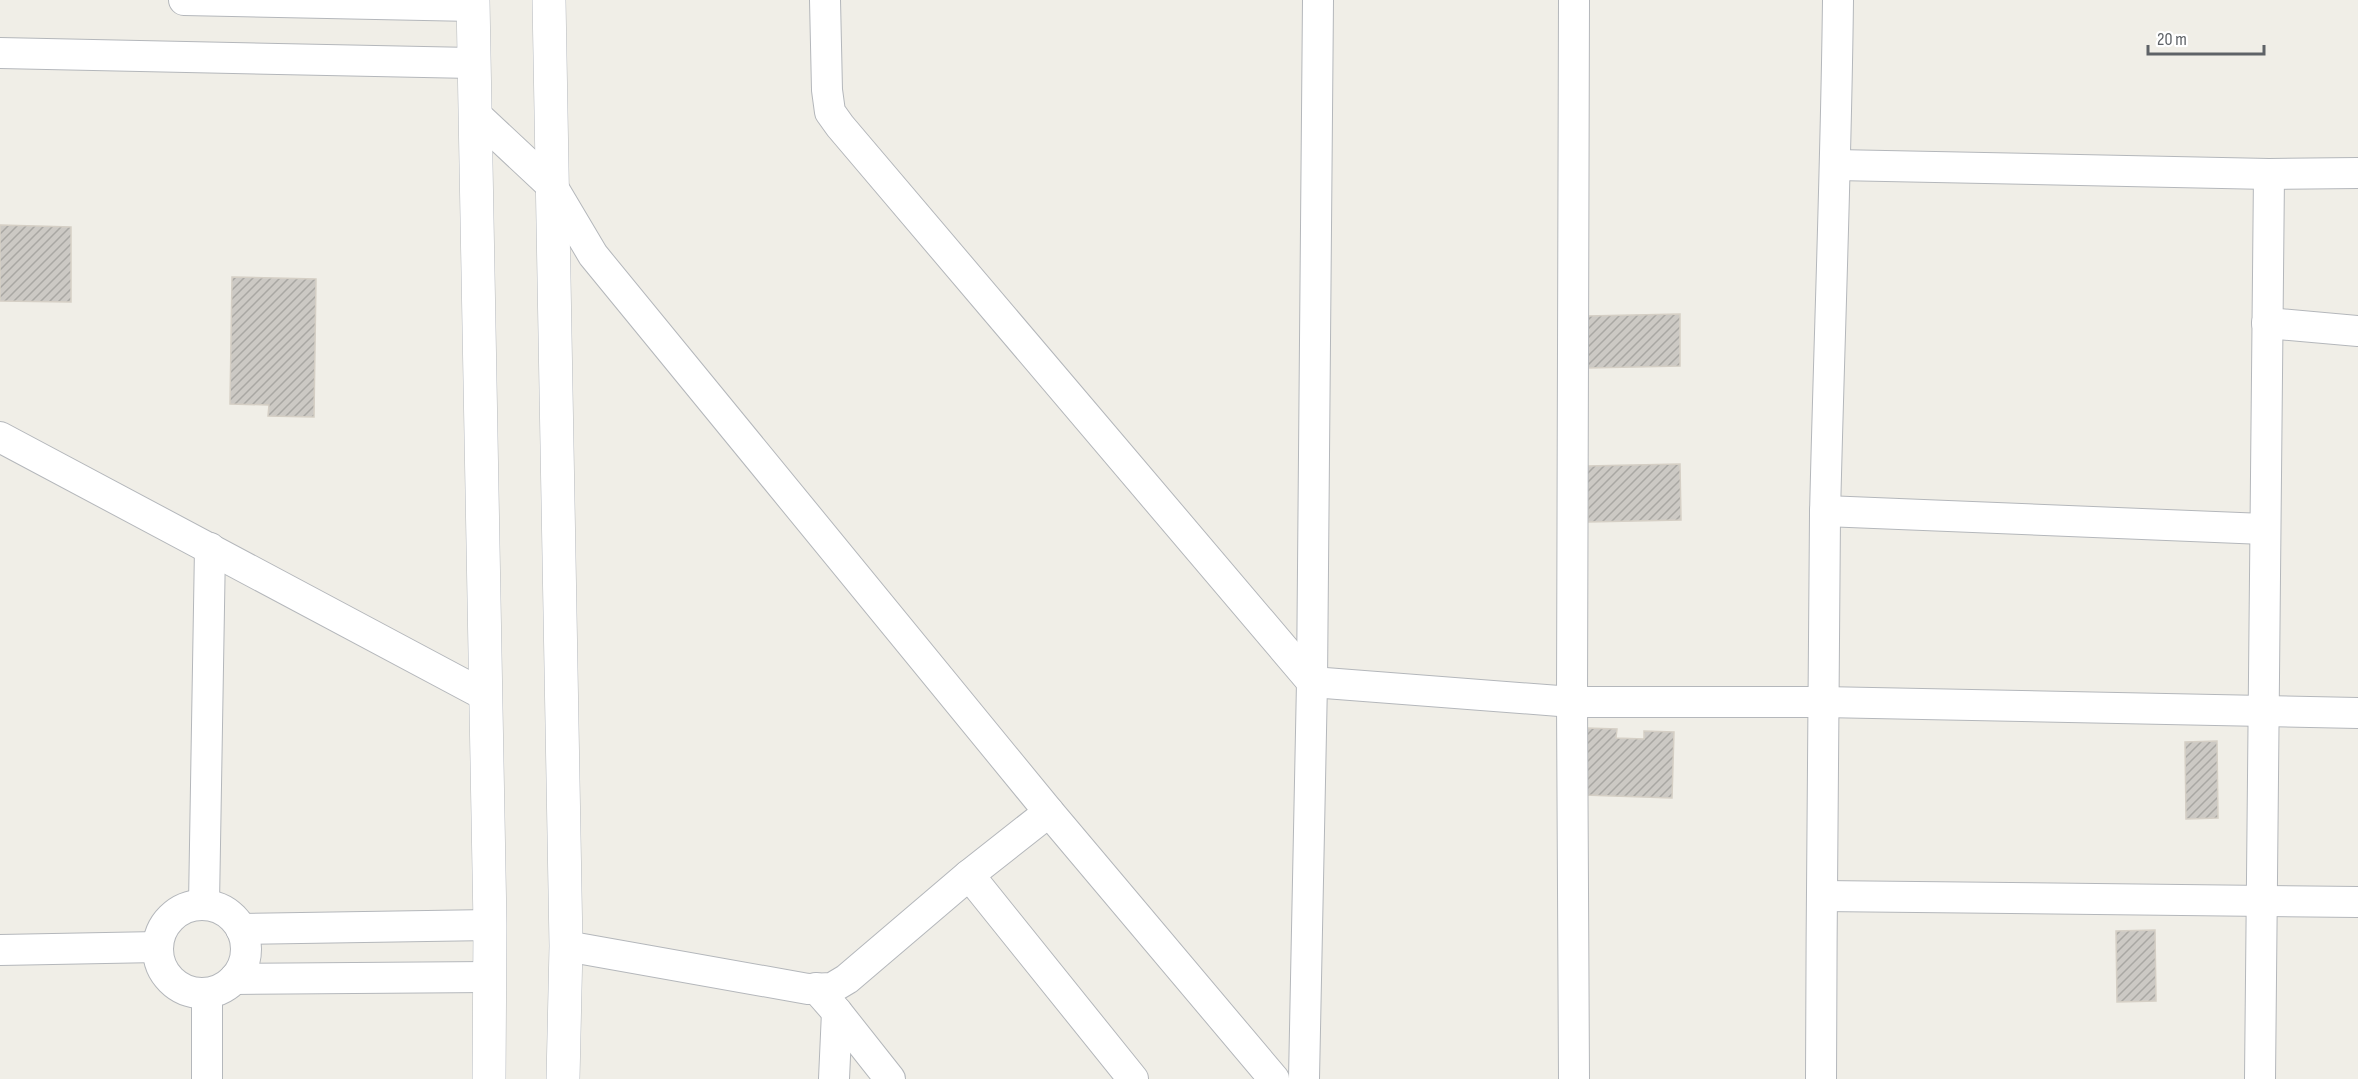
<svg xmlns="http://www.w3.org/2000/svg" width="2358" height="1079" viewBox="0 0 2358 1079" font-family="'Sofia Sans Condensed',sans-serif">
  <defs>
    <pattern id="building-hatch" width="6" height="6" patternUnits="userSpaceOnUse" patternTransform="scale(1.5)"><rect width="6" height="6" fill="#ccc9c4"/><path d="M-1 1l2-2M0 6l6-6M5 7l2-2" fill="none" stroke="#a9a7a3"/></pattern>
  </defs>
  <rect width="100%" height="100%" fill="#f0eee7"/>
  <!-- building -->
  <g fill="url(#building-hatch)" stroke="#d5cfc5" stroke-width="1.5">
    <polygon points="0,225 71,227 71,302 0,301"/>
    <polygon points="232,277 316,279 314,417 268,416 269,405 230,404"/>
    <polygon points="1680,314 1680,366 1588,368 1587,316"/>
    <polygon points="1680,464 1681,520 1588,522 1587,466"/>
    <polygon points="1586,728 1617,729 1616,738 1644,739 1644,731 1674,732 1672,798 1584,795"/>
    <polygon points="2217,741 2218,818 2186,819 2185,742"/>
    <polygon points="2155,930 2156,1001 2117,1002 2116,931"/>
  </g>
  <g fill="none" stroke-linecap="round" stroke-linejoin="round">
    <defs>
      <g id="street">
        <polyline points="184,0 473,6"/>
        <polyline points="825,0 827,90 830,112 840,126 1312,682 1572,702 1823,702 2358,713"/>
        <polyline points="0,53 472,63"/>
        <polyline points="476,115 552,186 593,255 1049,812 1274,1079"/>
        <polyline points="1836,165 2269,174 2358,173"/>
        <polyline points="2267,323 2358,331"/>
        <polyline points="0,437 486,696"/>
        <polyline points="1825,511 2264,529"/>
        <polyline points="969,875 1133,1079"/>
        <polyline points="1822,896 2358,902"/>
        <polyline points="204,904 210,548"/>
        <circle cx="202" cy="949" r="44"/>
        <polyline points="241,929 490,925"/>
        <polyline points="566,946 808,989 832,988 847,979 969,875 1049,812"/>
        <polyline points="0,950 158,947"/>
        <polyline points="234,979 489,977"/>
        <polyline points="816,988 837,1012 890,1079"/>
        <polyline points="207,1079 207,993"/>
        <polyline points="834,1079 837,1012"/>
        <polyline points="1304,1079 1312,682 1318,0"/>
        <polyline points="1574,1079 1572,702 1574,0"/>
        <path d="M1821,1079C1822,891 1822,703 1825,515C1829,343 1836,172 1838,0"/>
        <polyline points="2260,1079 2269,174"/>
      </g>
      <g id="secondary">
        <polyline points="473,0 490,925 489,1079"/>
        <polyline points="549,0 566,946 563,1079"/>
      </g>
    </defs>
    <!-- street casing -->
    <use href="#street" stroke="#b4b7bb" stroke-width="32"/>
    <!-- secondary casing -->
    <use href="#secondary" stroke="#b5b9be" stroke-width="34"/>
    <!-- street -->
    <use href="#street" stroke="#fff" stroke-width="30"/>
    <!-- secondary -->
    <use href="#secondary" stroke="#fff" stroke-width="33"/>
  </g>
  <!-- scale -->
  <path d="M2148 45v9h116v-9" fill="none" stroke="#5e6267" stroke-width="3"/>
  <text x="2157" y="45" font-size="18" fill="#5e6267" stroke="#ffffff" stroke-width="4.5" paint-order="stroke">20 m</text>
</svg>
